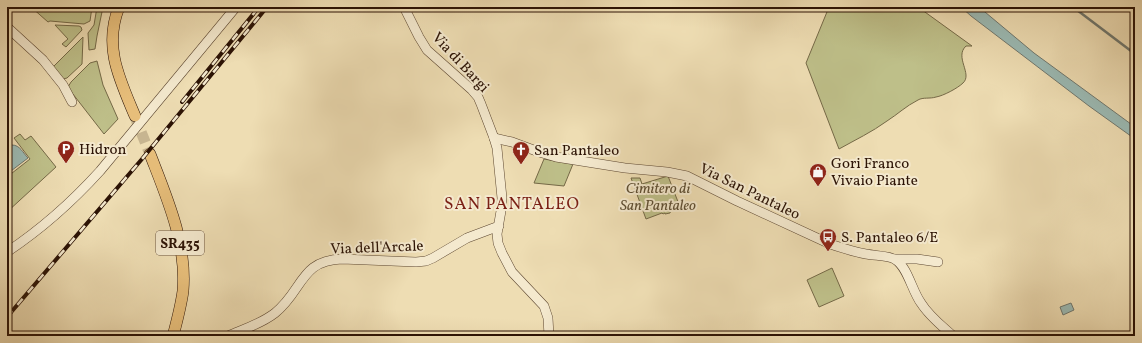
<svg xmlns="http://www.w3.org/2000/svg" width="1142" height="343" viewBox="0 0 1142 343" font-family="Vollkorn,serif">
  <rect width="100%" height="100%" fill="#eeddb3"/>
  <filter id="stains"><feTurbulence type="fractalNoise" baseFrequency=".005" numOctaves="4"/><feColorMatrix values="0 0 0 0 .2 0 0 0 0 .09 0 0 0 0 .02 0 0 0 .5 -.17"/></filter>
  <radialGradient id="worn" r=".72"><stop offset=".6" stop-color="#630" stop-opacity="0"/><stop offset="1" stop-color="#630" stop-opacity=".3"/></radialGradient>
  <!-- green -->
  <g fill="#bebf89" stroke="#756947">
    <polygon points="31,7 92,7 90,21 84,24 50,21 48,22"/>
    <polygon points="97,7 103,7 97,36 95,49 89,50 88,33 94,25"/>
    <path d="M829,7H918L972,46H966C954,57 973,74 963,83C958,88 943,96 936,97C930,99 923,97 918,100C906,106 898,114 887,121C872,132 855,140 839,149L806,63Z"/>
    <polygon points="55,25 79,26 81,27 82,30 66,47 62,44 68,39"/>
    <polygon points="83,37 82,64 67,78 63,79 52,68"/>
    <polygon points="97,61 103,85 118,119 104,134 69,89 68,87 71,82 90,63"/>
    <polygon points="20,134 25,140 31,136 56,167 7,212 7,177 30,159 14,138"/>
    <polygon points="544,159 573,164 564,186 534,183"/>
    <polygon points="668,176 680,207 671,210 670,213 665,214 665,213 663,214 662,213 646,219 631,178 640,178 642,184"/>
    <polygon points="832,268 844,296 819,307 807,280"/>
  </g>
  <!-- water -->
  <g fill="#9bbab4" stroke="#6f776e">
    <polygon points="961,7 979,7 1034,53 1135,127 1135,139 1089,106 971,16"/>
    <path d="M12,145C20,145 23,153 28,158L7,174L8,150L10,146Z"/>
    <polygon points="1071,303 1074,310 1063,315 1060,307"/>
  </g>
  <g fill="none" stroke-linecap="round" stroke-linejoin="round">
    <!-- stream -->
    <polyline stroke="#6f776e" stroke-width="2.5" points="1073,7 1135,54"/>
    <!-- major-tunnel -->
    <polyline stroke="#c7b590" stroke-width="11" stroke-dasharray="11 5.5" stroke-linecap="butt" points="135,117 150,154"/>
    <defs>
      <g id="minor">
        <polyline points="404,7 419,37 427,50 472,90 478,97 481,104 494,138 497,148 502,198 501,211 497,234 498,243 502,253 512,272 544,306 548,318 549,336"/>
        <polyline points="7,27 43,60 63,85 72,102"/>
        <path d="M494,138L512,142L539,152L556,157L625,168L667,172L687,176L737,201L830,244C842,248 854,252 866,254C875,256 889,255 896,260C908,268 912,291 921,303C929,316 942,326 953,336"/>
        <path d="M7,252C43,228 71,203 100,171L236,7"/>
        <polyline points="895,259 917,259 938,262"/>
        <path d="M228,336C244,329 261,324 275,313C303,291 300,260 342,259L416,262L426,261L433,258L467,238L499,226"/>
      </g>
      <g id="major">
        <path d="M119,7C103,47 120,80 135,116"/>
        <path d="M150,154C167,198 187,243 183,291C181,306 177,321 173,336"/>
      </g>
    </defs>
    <!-- minor casing -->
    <use href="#minor" stroke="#5c4630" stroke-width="10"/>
    <!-- major casing -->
    <use href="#major" stroke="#2c1305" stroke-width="12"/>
    <!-- minor -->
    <use href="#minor" stroke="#f4e9ce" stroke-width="9"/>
    <!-- major -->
    <use href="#major" stroke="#e7be7a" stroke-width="11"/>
    <defs>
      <g id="rail">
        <polyline points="182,102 259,7"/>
        <polyline points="7,317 142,159 267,7"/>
      </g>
    </defs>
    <!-- rail casing -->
    <use href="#rail" stroke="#2c1305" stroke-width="4"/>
    <!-- rail -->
    <use href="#rail" stroke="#f4e9ce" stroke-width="2.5" stroke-dasharray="8" stroke-linecap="butt"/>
  </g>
  <!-- icons -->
  <defs>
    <symbol id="parking-pin" viewBox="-11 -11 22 30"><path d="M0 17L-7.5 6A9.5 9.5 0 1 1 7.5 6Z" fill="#8f2418" stroke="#f4e9ce"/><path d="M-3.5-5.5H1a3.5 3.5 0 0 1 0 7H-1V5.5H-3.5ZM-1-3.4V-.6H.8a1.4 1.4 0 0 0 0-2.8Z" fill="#fff"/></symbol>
    <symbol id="church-pin" viewBox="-11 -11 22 30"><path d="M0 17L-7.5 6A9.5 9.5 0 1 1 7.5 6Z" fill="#8f2418" stroke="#f4e9ce"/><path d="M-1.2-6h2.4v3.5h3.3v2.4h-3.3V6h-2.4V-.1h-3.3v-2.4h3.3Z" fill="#fff"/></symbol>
    <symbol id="shop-pin" viewBox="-11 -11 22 30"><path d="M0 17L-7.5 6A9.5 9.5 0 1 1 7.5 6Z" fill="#8f2418" stroke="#f4e9ce"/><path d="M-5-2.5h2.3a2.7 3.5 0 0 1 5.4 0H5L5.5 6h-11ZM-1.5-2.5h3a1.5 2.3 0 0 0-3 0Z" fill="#fff"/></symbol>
    <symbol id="bus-pin" viewBox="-11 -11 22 30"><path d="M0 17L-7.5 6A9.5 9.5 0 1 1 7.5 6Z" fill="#8f2418" stroke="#f4e9ce"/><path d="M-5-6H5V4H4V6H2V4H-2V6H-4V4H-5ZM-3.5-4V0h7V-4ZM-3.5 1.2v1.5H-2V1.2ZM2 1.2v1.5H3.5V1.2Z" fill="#fff"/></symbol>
  </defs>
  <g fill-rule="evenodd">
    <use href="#parking-pin" x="56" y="139" width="20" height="27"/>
    <use href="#church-pin" x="511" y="140" width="20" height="27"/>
    <use href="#shop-pin" x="808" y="162" width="20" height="27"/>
    <use href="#bus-pin" x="818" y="227" width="20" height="27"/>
  </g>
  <g text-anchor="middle" stroke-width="4" stroke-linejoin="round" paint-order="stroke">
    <!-- shield labels -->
    <rect fill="#f4e9ce" stroke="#685341" stroke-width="1" x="156" y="231" width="48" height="24" rx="3"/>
    <g font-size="14" font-weight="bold" fill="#2c1305">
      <text x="180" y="248">SR435</text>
    </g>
    <!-- street labels -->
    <g font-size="15" fill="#2c1305" stroke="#f4e9ce">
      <text transform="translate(461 62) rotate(47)" y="5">Via di Bargi</text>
      <text transform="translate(750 191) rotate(26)" y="5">Via San Pantaleo</text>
      <text transform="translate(377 247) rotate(-2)" y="5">Via dell'Arcale</text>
    </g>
    <!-- poi labels -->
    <g font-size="15" fill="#2c1305" stroke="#f4e9ce" text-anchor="start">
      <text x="79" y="154">Hidron</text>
      <text x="534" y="155">San Pantaleo</text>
      <text x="831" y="168">Gori Franco<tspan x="831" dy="17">Vivaio Piante</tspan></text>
      <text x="841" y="242">S. Pantaleo 6/E</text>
    </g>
    <!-- park labels -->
    <g font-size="15" font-style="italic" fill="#5f4f33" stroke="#f4e9ce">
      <text x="658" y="193">Cimitero di<tspan x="658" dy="17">San Pantaleo</tspan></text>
    </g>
    <!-- quarter labels -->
    <g font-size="17" letter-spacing="1" fill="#7a1f14" stroke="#f4e9ce">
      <text x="512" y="209">SAN PANTALEO</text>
    </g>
  </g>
  <!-- margin -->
  <rect width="1142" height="343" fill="none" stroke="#eeddb3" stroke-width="24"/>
  <rect x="8" y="8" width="1126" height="327" fill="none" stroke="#2c1305" stroke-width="2"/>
  <rect x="12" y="12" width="1118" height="319" fill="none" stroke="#2c1305"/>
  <rect width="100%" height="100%" filter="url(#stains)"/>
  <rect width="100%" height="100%" fill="url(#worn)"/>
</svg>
